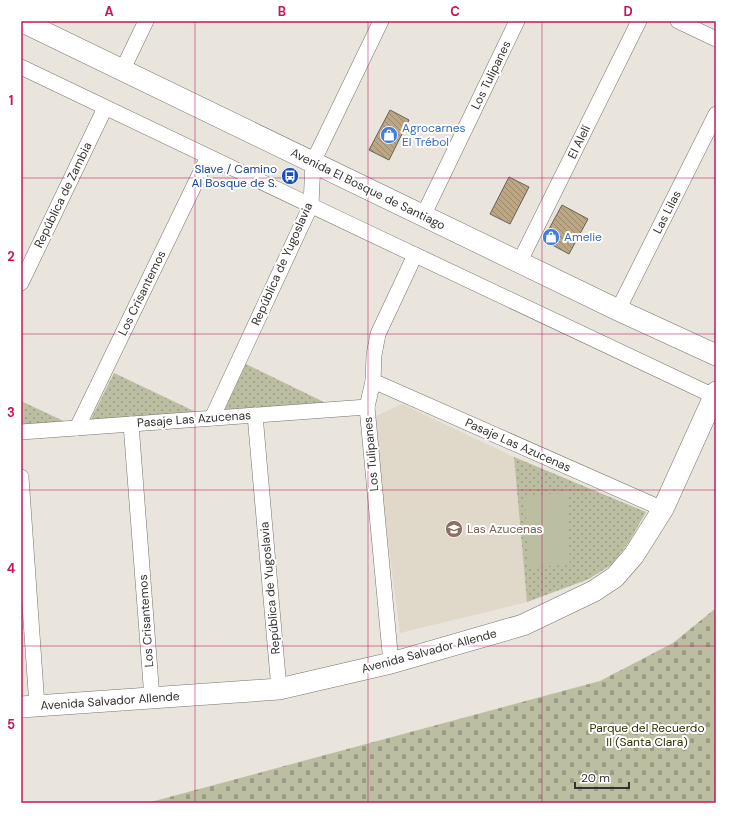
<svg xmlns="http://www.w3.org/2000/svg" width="737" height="824" viewBox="0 0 737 824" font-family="'DM Sans',sans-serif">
  <defs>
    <pattern id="grass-dots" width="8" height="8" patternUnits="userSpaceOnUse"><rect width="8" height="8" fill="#bbbea0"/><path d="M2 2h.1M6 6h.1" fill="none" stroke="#999b83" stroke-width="1.8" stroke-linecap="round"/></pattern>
    <pattern id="cemetery-stones" width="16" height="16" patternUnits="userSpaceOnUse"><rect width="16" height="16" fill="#bbbea0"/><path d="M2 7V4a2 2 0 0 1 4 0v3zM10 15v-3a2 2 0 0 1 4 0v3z" fill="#999b83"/></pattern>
    <pattern id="building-back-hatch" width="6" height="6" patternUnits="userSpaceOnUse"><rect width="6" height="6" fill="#bca782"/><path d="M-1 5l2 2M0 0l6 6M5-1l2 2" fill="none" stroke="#9a896b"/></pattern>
  </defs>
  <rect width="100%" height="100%" fill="#e9e4dc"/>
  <!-- built -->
  <polygon fill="#e0d8c9" points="402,404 514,457 527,602 400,633 372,418"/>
  <!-- grass -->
  <g fill="url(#grass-dots)">
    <polygon points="246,364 328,404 223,412"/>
    <polygon points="114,373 196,412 90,421"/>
    <polygon points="21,401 70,424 21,428"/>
    <polygon points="514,457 646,512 629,542 611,565 589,579 527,602"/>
  </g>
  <!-- cemetery -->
  <polygon fill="url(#cemetery-stones)" points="716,608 716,803 147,803 600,681 673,643"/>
  <!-- pitch -->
  <polygon fill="#bbbea0" points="567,493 570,565 528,567 525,495"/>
  <!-- building -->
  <g fill="url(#building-back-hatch)" stroke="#64615a">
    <polygon points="390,110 409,120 389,160 369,150"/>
    <polygon points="509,177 529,187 510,224 490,214"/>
    <polygon points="562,205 588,219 569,254 543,240"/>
  </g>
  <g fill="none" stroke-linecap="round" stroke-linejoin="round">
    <defs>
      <g id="street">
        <polyline points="678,21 716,39"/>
        <path d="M21,67C252,179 484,287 716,397"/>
        <polyline points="122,71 146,21"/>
        <polyline points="423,216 517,21"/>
        <polyline points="519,263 639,21"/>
        <polyline points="21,283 105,108"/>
        <polyline points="618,310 716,114"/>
        <polyline points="373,381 663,509"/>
        <polyline points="255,415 279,689"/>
        <polyline points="212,418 311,205 313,162 381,21"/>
        <polyline points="131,424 152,698"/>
        <polyline points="77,428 208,157"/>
        <polyline points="21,432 367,407"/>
        <polyline points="21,477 37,706"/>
        <polyline points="391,663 367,407 373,381 374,355 378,334 415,255"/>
      </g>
      <g id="secondary">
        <polyline points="21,21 618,310 716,355"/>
        <polyline points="21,707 279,689 391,663 523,625 594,591 615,577 634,555 663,509 716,392"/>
      </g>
    </defs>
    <!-- street casing -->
    <use href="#street" stroke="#78746d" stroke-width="16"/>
    <!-- secondary casing -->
    <use href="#secondary" stroke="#78746d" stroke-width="22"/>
    <!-- street -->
    <use href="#street" stroke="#fff" stroke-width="15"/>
    <!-- secondary -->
    <use href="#secondary" stroke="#fff" stroke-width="21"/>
  </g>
  <!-- grid -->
  <path fill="none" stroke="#c2185b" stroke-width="1" stroke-opacity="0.55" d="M195,21V803M368,21V803M542,21V803M21,178H716M21,334H716M21,490H716M21,646H716"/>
  <!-- icons -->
  <defs>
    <symbol id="shop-disc" viewBox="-11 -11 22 22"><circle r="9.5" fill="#3f7fe0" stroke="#fff"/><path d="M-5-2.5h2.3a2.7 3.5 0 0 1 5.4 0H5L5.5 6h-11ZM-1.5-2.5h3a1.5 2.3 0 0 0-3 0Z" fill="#fff"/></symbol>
    <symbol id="bus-disc" viewBox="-11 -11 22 22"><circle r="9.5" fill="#1a4fb4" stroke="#fff"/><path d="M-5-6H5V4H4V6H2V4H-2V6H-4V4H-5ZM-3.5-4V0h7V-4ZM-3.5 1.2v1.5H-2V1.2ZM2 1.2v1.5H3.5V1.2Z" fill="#fff"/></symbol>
    <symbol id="school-disc" viewBox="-11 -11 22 22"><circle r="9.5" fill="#8d6e63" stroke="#fff"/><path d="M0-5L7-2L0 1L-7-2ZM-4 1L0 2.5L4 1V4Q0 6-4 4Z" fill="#fff"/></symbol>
  </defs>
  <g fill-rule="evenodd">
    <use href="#shop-disc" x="379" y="125" width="20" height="20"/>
    <use href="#bus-disc" x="280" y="166" width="20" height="20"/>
    <use href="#shop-disc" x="541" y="227" width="20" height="20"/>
    <use href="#school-disc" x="444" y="519" width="20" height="20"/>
  </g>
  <g text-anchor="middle" stroke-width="4" stroke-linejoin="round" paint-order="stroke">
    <!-- street labels -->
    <g font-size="12" fill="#34322f" stroke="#fff">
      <text transform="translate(491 75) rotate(-64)" y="4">Los Tulipanes</text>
      <text transform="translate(579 142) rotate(-64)" y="4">El Alelí</text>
      <text transform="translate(368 189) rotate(26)" y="4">Avenida El Bosque de Santiago</text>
      <text transform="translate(63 195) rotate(-64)" y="4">República de Zambia</text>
      <text transform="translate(667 212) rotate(-63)" y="4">Las Lilas</text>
      <text transform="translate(282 264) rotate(-66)" y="4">República de Yugoslavia</text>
      <text transform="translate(142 293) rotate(-64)" y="4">Los Crisantemos</text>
      <text transform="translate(194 419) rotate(-4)" y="4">Pasaje Las Azucenas</text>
      <text transform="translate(518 445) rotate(24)" y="4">Pasaje Las Azucenas</text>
      <text transform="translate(371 454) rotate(-95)" y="4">Los Tulipanes</text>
      <text transform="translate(270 588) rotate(-95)" y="4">República de Yugoslavia</text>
      <text transform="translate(146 621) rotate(-94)" y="4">Los Crisantemos</text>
      <text transform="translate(429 651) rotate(-15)" y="4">Avenida Salvador Allende</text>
      <text transform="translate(110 701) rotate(-4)" y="4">Avenida Salvador Allende</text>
    </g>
    <!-- shop labels -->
    <g font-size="12" fill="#366cbe" stroke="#fff" text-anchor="start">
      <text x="402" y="132">Agrocarnes<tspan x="402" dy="14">El Trébol</tspan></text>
      <text x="564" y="241">Amelie</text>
    </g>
    <!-- transit labels -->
    <g font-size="12" fill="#164399" stroke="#fff" text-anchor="end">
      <text x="277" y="173">Slave / Camino<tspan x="277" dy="14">Al Bosque de S.</tspan></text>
    </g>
    <!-- education labels -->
    <g font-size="12" fill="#785e54" stroke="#fff" text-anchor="start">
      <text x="467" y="533">Las Azucenas</text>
    </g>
    <!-- park labels -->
    <g font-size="12" fill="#303100" stroke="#fff">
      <text x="647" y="732">Parque del Recuerdo<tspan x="647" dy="14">II (Santa Clara)</tspan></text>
    </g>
  </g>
  <!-- border -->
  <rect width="737" height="824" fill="none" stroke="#ffffff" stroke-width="44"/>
  <!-- scale -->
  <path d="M575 782v6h54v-6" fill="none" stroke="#34322f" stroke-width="2"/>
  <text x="581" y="782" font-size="12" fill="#34322f" stroke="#ffffff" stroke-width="3" paint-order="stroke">20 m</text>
  <rect x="22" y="22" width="693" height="780" fill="none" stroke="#c2185b" stroke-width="1.5"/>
  <g font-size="13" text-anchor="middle" font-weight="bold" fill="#c2185b">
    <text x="109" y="16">A</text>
    <text x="282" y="16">B</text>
    <text x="455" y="16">C</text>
    <text x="628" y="16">D</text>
    <text x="11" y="105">1</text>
    <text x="11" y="261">2</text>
    <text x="11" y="417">3</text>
    <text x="11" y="573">4</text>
    <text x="11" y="729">5</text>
  </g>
</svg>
